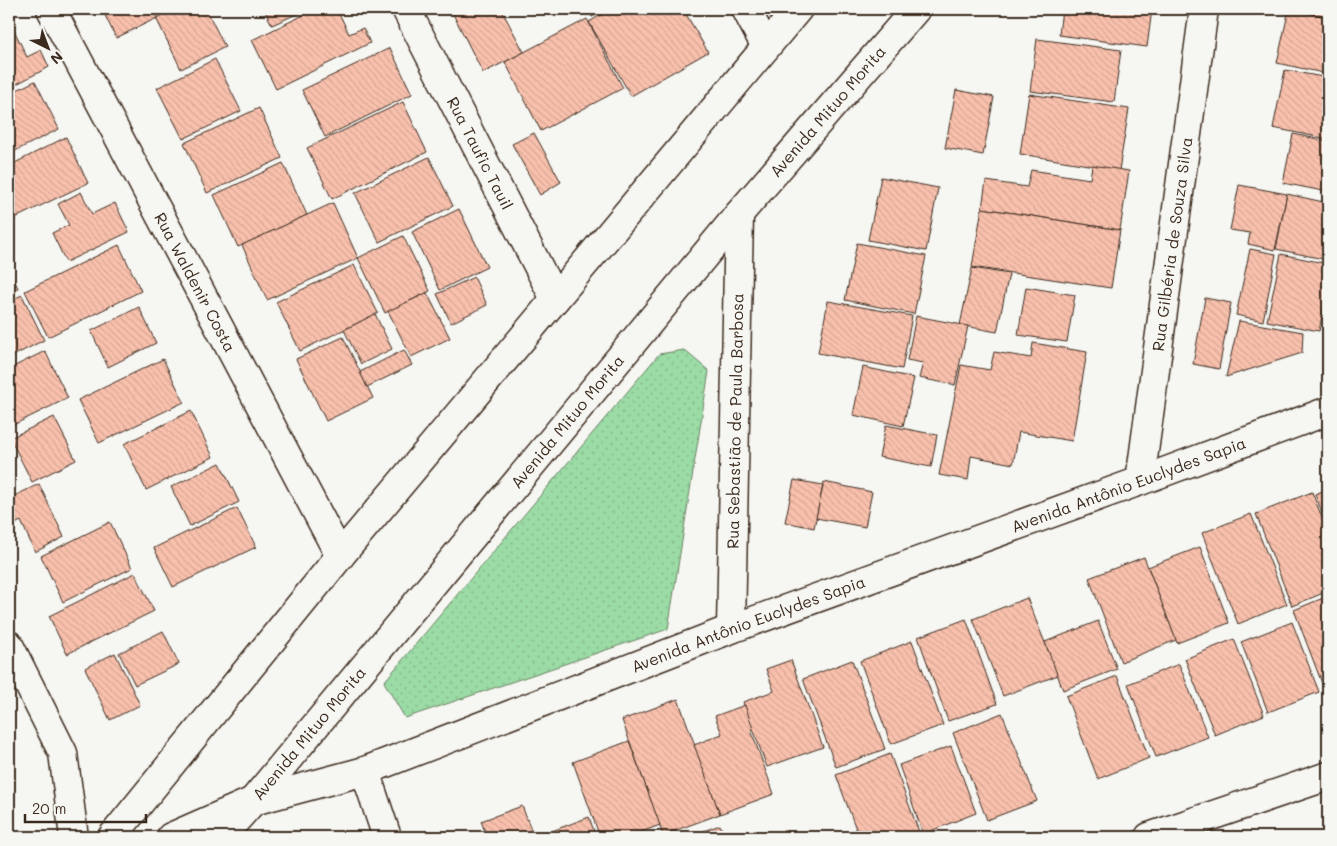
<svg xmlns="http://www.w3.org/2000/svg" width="1337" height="846" viewBox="0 0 1337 846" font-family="Mali,sans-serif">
  <defs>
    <pattern id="grass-dots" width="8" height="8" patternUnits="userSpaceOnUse" patternTransform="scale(1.25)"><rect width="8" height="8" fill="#9bdba5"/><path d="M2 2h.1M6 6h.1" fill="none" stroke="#86bc8e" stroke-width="1.8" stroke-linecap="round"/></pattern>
    <pattern id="building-back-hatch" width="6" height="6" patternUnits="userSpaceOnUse" patternTransform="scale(1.25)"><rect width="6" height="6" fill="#f9c1ad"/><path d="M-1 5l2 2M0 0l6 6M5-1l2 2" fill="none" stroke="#d6a694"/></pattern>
  </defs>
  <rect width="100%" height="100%" fill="#f6f6f2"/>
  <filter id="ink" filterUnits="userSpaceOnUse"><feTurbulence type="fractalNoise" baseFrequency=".02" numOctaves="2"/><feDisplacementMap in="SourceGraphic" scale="10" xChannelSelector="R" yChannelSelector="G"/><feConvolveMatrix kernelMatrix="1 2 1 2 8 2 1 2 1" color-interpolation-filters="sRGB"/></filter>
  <g filter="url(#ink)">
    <!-- grass -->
    <polygon fill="url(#grass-dots)" stroke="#6b8262" points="684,350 709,371 668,629 405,718 384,682 659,354"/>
    <!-- building -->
    <g fill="url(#building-back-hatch)" stroke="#3b2a1e">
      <polygon points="102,9 153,9 157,18 116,38"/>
      <polygon points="176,9 206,9 225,47 181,69 156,18"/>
      <polygon points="264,9 308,9 272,25"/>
      <polygon points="316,9 337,9 349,34 363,28 370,43 276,89 252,40"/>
      <polygon points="462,9 501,9 524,52 483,73 453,14"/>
      <polygon points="587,9 608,9 592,17"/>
      <polygon points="611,9 683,9 708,52 631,96 589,22"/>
      <polygon points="1062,9 1152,9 1147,47 1059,35"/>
      <polygon points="1289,9 1328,17 1328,74 1277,63"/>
      <polygon points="1296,9 1328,9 1328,17 1295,10"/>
      <polygon points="587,19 623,88 541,131 505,62"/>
      <polygon points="12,26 27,57 41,50 49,67 9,88 9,27"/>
      <polygon points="1037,39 1121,50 1114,102 1030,91"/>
      <polygon points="390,48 412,94 325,137 302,90"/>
      <polygon points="215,59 241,111 183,139 157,88"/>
      <polygon points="1285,70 1328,78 1328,139 1273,128"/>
      <polygon points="35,81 59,129 9,154 9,94"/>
      <polygon points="956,90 994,97 983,155 945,148"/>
      <polygon points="1029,94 1129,109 1119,170 1020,154"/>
      <polygon points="403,102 427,152 332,199 307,148"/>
      <polygon points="259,108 282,158 207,193 184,143"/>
      <polygon points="534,133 561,182 540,195 512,144"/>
      <polygon points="1293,134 1328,141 1328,192 1283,183"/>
      <polygon points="66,137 88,183 9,221 9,166"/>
      <polygon points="429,157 453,206 379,242 355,193"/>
      <polygon points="283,163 307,215 238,247 214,195"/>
      <polygon points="1092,165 1129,171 1120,230 982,208 986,181 1027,187 1031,170 1090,179"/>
      <polygon points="881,177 938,188 926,251 868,240"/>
      <polygon points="1239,185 1287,194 1275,250 1248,244 1250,233 1230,230"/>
      <polygon points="81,192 92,214 115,203 129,232 66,262 52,233 69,225 58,204"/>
      <polygon points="1287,194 1328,203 1328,260 1276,249"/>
      <polygon points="333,203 358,258 267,300 242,245"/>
      <polygon points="982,208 1120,230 1111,288 972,267"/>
      <polygon points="459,209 487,267 440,290 412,232"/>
      <polygon points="403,236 430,291 385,313 358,258"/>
      <polygon points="857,243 926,256 914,314 845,300"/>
      <polygon points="119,245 141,291 48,337 25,291"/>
      <polygon points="1250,249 1276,254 1263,321 1236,315"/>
      <polygon points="1281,254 1328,264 1328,287 1319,331 1267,321"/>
      <polygon points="354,265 378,313 300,351 276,302"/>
      <polygon points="972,268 1009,274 997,332 960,325"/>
      <polygon points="9,269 18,288 9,293"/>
      <polygon points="474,277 487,305 451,323 437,294"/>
      <polygon points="1026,287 1075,295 1067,342 1018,335"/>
      <polygon points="427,293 450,338 411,357 388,311"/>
      <polygon points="22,295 44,340 9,358 9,301"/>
      <polygon points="1205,298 1231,303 1219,369 1193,364"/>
      <polygon points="828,301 912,316 902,369 818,353"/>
      <polygon points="139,307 156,343 108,367 91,331"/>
      <polygon points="375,314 392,349 361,364 344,330"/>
      <polygon points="916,316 968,326 955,385 919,378 923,363 907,360"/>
      <polygon points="1239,321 1303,332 1302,353 1226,377"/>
      <polygon points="343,337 373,398 326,421 296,359"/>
      <polygon points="1033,343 1087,352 1072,441 1019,432 1013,464 971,456 968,480 939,475 961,365 990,370 994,352 1031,358"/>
      <polygon points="404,350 412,365 367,387 360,372"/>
      <polygon points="45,351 68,398 9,427 9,369"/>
      <polygon points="163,359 184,402 99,443 78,400"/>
      <polygon points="863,367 914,378 903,426 853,415"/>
      <polygon points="191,411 213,457 146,490 124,444"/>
      <polygon points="54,417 76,460 32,482 10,438"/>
      <polygon points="886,425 937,435 931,467 879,457"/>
      <polygon points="220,463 239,502 190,526 171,487"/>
      <polygon points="794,480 823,485 814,528 785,522"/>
      <polygon points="824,482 872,492 865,527 816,518"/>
      <polygon points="39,484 64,537 35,552 21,521 9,527 9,501 10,500 10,498"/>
      <polygon points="1328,489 1328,528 1315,494"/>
      <polygon points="1312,492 1328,533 1328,591 1292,606 1256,514"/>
      <polygon points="237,508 256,547 173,587 154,548"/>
      <polygon points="1251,514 1287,604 1238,624 1202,533"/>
      <polygon points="110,522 132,568 63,602 41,556"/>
      <polygon points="1200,547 1229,623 1177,643 1148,567"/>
      <polygon points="1144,557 1176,640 1121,662 1089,578"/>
      <polygon points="135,573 154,611 67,654 49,616"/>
      <polygon points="1328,596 1328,699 1294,610"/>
      <polygon points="1027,598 1058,675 1003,696 973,619"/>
      <polygon points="966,619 997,704 948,721 918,637"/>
      <polygon points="1098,621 1117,669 1063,690 1045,642"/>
      <polygon points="1292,622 1319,692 1268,712 1241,642"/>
      <polygon points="163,631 179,664 135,685 119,653"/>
      <polygon points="1234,639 1264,715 1215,735 1185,659"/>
      <polygon points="912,641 943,725 891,744 860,661"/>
      <polygon points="115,653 140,705 110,720 85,668"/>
      <polygon points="791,660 823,747 767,767 743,702 774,691 766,669"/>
      <polygon points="852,660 885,749 836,767 803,679"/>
      <polygon points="1179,664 1208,737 1156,757 1128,684"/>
      <polygon points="1117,676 1149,758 1098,779 1066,696"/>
      <polygon points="678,699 720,814 663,835 622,720"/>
      <polygon points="745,705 753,729 751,730 774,794 720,814 694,745 722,734 715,716"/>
      <polygon points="1002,713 1037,801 987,820 953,733"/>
      <polygon points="629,741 660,825 628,837 600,837 573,762"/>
      <polygon points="951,746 976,813 923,834 899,765"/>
      <polygon points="890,754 921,837 859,837 836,775"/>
      <polygon points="522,806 534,837 487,837 481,821"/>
      <polygon points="589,817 596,837 536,837"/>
      <polygon points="720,825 725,837 687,837"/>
    </g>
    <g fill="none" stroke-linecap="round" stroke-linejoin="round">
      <defs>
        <g id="minor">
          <path id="s1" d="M51,9L340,556"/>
          <path id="s2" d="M406,9L555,299"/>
          <polyline points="746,9 766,47"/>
          <path id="s3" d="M1140,481L1204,9"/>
          <path id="s4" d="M731,629L739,214"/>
          <polyline points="9,645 63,753 74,837"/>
          <polyline points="365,771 387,837"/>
          <polyline points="112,837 340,556 798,9"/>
          <path id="s5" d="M171,837L253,801L365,771L731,629L1140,481L1328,411"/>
          <path id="s6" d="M221,837L253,801L739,214L916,9"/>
          <polyline points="1149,837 1328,776"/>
        </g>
      </defs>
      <!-- minor casing -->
      <use href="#minor" stroke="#3b2a1e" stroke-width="31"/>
      <!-- minor -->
      <use href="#minor" stroke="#f6f6f2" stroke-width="28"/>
    </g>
  </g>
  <g text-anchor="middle" stroke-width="4.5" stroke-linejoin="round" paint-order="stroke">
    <!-- street labels -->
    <g font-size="16" fill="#3b2a1e" stroke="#f6f6f2">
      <text dy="6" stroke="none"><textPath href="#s6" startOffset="946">Avenida Mituo Morita</textPath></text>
      <text dy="6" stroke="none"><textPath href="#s2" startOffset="162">Rua Taufic Tauil</textPath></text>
      <text dy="6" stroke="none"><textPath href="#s3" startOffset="239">Rua Gilbéria de Souza Silva</textPath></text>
      <text dy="6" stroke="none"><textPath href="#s1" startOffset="309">Rua Waldenir Costa</textPath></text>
      <text dy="6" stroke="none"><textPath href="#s4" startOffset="208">Rua Sebastião de Paula Barbosa</textPath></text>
      <text dy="6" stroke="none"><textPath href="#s6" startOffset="541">Avenida Mituo Morita</textPath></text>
      <text dy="6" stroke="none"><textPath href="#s5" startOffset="1021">Avenida Antônio Euclydes Sapia</textPath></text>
      <text dy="6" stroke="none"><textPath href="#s5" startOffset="616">Avenida Antônio Euclydes Sapia</textPath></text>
      <text dy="6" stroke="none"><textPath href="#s6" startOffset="136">Avenida Mituo Morita</textPath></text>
    </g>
  </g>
  <!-- margin -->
  <rect width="1337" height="846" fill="none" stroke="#f6f6f2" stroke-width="30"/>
  <rect x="15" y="15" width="1307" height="816" fill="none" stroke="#3b2a1e" stroke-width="2" filter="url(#ink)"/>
  <!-- north arrow -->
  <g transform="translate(48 48) rotate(138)" stroke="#f6f6f2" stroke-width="4" paint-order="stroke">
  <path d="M0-4L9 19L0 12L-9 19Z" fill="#3b2a1e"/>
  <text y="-8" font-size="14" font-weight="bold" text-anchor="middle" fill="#3b2a1e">N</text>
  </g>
  <!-- scale -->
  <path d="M25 814v8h121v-8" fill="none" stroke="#3b2a1e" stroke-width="2.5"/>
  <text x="32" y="814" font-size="15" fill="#3b2a1e" stroke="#f6f6f2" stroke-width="4" paint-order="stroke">20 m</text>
</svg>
